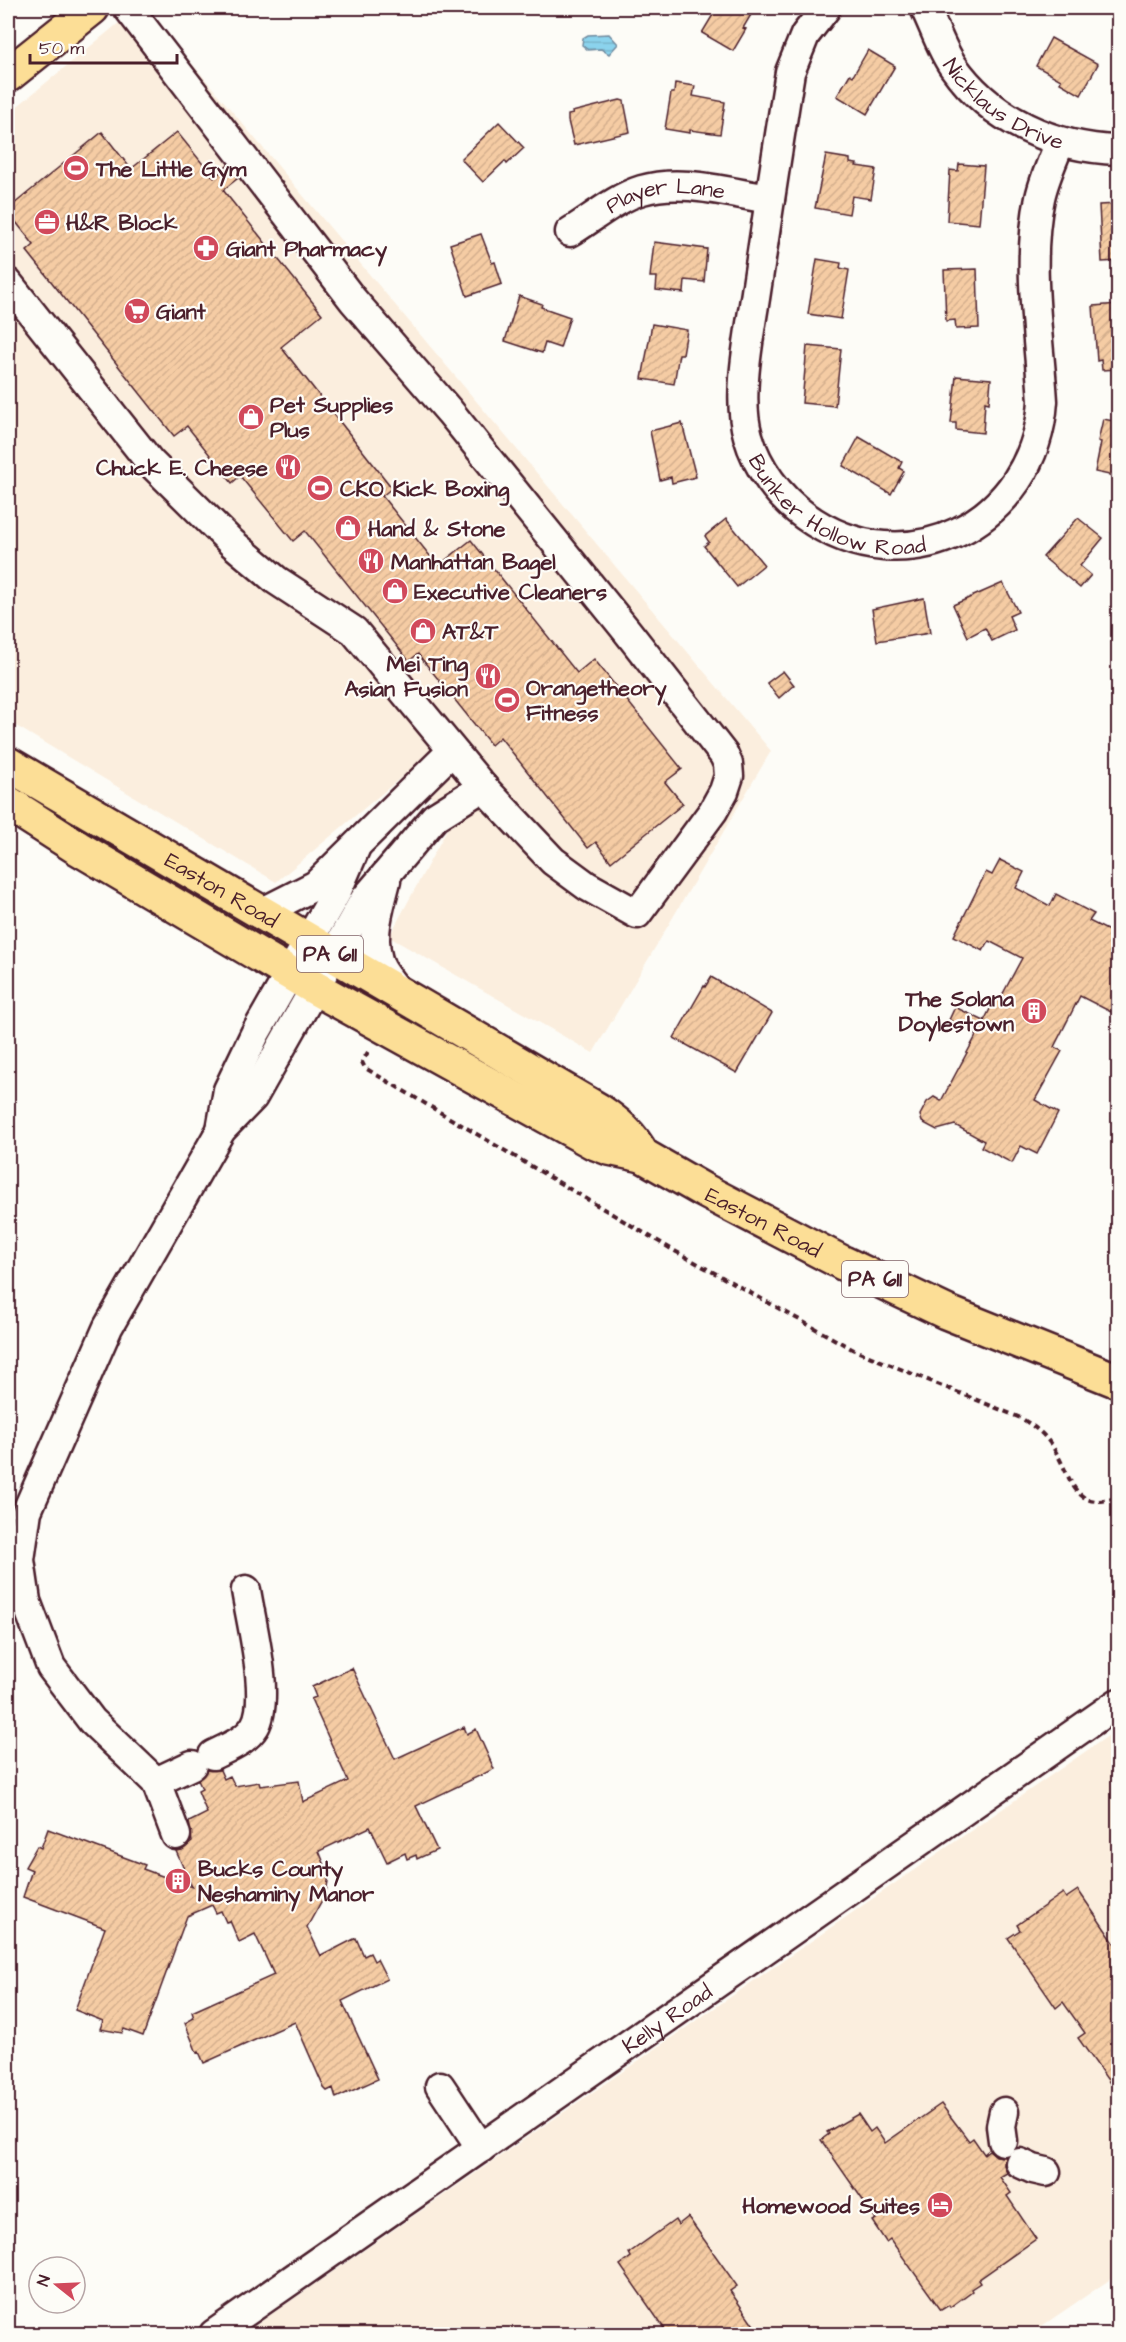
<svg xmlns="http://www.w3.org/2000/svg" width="1126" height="2342" viewBox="0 0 1126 2342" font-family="'Architects Daughter',sans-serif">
  <defs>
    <pattern id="water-rules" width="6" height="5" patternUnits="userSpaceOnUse" patternTransform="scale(1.5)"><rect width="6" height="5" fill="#8bd3ed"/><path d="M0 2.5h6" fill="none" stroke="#79b5cb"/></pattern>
    <pattern id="building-hatch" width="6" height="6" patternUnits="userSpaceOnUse" patternTransform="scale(1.5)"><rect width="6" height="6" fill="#f5cca4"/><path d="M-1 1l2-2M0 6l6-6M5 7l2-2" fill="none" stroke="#d4af8d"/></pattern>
  </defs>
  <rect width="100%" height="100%" fill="#fdfcf7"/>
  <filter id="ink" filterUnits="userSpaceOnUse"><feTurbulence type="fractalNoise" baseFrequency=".0167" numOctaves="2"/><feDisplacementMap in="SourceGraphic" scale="12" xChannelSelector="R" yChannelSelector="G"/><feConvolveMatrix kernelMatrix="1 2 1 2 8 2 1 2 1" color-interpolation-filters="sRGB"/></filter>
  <g filter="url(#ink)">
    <!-- built -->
    <g fill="#fbeede">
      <polygon points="137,8 145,8 771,751 593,1053 389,937 451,822 410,770 276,882 8,721 8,114"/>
      <polygon points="1118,1729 1118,2274 1030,2334 243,2334"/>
    </g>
    <!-- water -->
    <polygon fill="url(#water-rules)" stroke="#718b9f" stroke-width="1.5" points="609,34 618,44 609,54 601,49 588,50 582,45 583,38 588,35"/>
    <!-- building -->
    <g fill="url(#building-hatch)" stroke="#4a1f2b" stroke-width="1.5">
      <polygon points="717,8 755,8 743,28 746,29 733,51 702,33"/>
      <polygon points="1051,38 1098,64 1081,95 1060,83 1061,80 1036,66"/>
      <polygon points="868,50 895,66 867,114 837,96 850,74 853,76"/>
      <polygon points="675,83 695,86 693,96 725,102 720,134 690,130 690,133 665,129 671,93 674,93"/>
      <polygon points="620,100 624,101 630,132 574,145 568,121 568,115 573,114 572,112"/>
      <polygon points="499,122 524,148 507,164 505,161 483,182 461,159"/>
      <polygon points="102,132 131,169 177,132 214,178 228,165 238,178 223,190 322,314 281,347 392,488 382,496 438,566 471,540 577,673 594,659 682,769 665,782 683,804 611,862 596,842 588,848 500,737 491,745 418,654 409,661 305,531 293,541 240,476 232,483 187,426 174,436 27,251 34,245 8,212 8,209"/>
      <polygon points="826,155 850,159 850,163 857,164 856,166 876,169 871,199 852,196 849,214 815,208"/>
      <polygon points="959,164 984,166 979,224 947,221 950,170 958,171"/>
      <polygon points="1119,204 1119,261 1102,262 1099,205"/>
      <polygon points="481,234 492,263 495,262 502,284 467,296 450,244"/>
      <polygon points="654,242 707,249 704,282 685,280 684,293 656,290 657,277 650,277"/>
      <polygon points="817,259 841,263 840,268 849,270 841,319 808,314"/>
      <polygon points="977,269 979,328 956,329 955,320 946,321 944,270"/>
      <polygon points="519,296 542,304 541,307 570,317 560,348 545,343 542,353 505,341"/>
      <polygon points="1119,304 1119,369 1102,370 1101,360 1097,361 1093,306"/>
      <polygon points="652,324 687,330 683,354 679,354 674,384 642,379"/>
      <polygon points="807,346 841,349 835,406 802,403"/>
      <polygon points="956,376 991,379 989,403 985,402 983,433 956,430 956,423 951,423"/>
      <polygon points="1103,419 1119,422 1119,477 1095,472 1101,442 1098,441"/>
      <polygon points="682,423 696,477 672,483 671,477 660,480 650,431"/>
      <polygon points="859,437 902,462 899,468 904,471 891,494 843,466"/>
      <polygon points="1078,518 1103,538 1080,566 1091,575 1080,588 1043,557"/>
      <polygon points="726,519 764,565 737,587 704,546 709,542 705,536"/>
      <polygon points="1003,583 1018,612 1009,616 1015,630 992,641 985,628 968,637 953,605"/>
      <polygon points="924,598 930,633 877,641 872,609"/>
      <polygon points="783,671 794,685 779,698 767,683"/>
      <polygon points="1000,860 1024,872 1016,888 1050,906 1056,894 1094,914 1089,921 1119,936 1119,997 1111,1012 1080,996 1054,1047 1062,1051 1035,1100 1058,1113 1037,1154 1021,1146 1012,1163 981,1147 984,1141 955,1125 937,1130 922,1122 920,1115 927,1102 934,1097 941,1101 977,1034 949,1020 955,1007 984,1021 996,997 1000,999 1022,958 989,941 983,951 954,936 986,872 992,875"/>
      <polygon points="711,977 772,1013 737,1073 674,1038 704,986 705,987"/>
      <polygon points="352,1668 395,1759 464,1727 467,1734 476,1729 494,1769 416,1806 437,1850 417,1859 416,1855 407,1859 405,1853 387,1862 370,1827 319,1851 329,1875 326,1893 307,1927 321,1956 356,1938 364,1956 370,1953 374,1961 377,1959 387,1979 342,2001 378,2079 336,2098 333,2088 327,2091 324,2088 295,2022 204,2063 199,2052 197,2053 185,2023 194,2018 192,2012 274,1975 255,1934 239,1942 230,1921 226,1922 221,1911 216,1913 212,1905 187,1916 143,2036 124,2029 122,2033 100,2029 103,2021 75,2010 105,1928 23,1897 32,1870 25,1867 37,1846 41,1848 48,1829 145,1865 143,1869 192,1887 176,1851 182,1850 192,1842 189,1822 207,1813 198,1791 202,1789 198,1780 207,1770 220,1770 224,1779 230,1776 235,1786 259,1782 260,1786 299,1781 303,1802 348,1781 311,1699 316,1697 312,1687"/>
      <polygon points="1078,1890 1119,1950 1119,2096 1078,2038 1085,2033 1063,2002 1056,2008 1008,1938 1020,1930 1017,1925 1063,1893 1066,1898"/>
      <polygon points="941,2104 969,2141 973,2138 984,2154 989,2150 996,2156 1005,2157 1004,2165 1007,2173 1000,2177 1011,2193 1007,2196 1036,2239 978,2280 980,2283 971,2289 972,2291 950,2307 949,2305 941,2310 890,2239 886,2242 872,2221 876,2219 821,2140 829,2134 827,2132 858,2114 870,2132 875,2128 885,2143"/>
      <polygon points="688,2217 737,2286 730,2291 760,2334 668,2334 620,2265 631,2257 629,2253 675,2220 678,2225"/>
    </g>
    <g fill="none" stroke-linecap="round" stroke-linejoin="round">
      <defs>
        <g id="minor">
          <path id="s1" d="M826,8L805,35L790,72C778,145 767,219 756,292C750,333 736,397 748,436C757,468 779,497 805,516C906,589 1035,523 1043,401C1039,336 1026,262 1040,198C1044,179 1053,160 1060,142"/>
          <path id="s2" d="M925,8C934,26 941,49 953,66C991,120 1054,148 1118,150"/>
          <path id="s3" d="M570,232C593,218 616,198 642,190C682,178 729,193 770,199"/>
          <polyline points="8,283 150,462 232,543 276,580 354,631 483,787 553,861 587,886 637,914 713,811 724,791 729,776 728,764 724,755 627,631 450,412 353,300 128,8"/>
          <path d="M386,881C379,910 368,939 381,968C386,977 394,986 400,994"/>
          <polyline points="261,913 316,885 452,751"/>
          <polyline points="221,1130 228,1090 255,1034 336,893 355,849"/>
          <path d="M213,1755C227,1748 246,1741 255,1726C271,1698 251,1623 246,1590"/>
          <polyline points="192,1765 156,1782 92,1721 51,1667 26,1601 20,1560 27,1511 108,1327 221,1130 253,1097 365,899 435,817 483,787"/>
          <polyline points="156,1782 176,1835"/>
          <polyline points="440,2086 481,2148"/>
          <polyline points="1003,2141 1001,2126 1004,2112"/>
          <polyline points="1020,2163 1033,2169 1046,2172"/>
          <path id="s4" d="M214,2334L1118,1703"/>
        </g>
        <polyline id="major" points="8,75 92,8"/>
        <g id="highway">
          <path id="s5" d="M8,764L598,1110C616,1122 632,1135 642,1155"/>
          <path id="s6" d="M8,803L78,848L315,988L593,1142L609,1148L642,1155L703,1190L843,1263L946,1312L1118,1381"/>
        </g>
      </defs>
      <!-- minor casing -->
      <use href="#minor" stroke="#4a1f2b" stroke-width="33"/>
      <!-- major casing -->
      <use href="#major" stroke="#4a1f2b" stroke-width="38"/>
      <!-- highway casing -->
      <use href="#highway" stroke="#4a1f2b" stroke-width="38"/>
      <!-- path -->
      <path stroke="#4a1f2b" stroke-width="4" stroke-dasharray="6 4.5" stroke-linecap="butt" d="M368,1052L362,1062L365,1068L673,1250L854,1350L1021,1418C1033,1426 1044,1433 1052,1446C1072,1474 1071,1514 1118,1497"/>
      <!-- minor -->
      <use href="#minor" stroke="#fdfcf7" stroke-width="28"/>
      <!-- major -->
      <use href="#major" stroke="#fcde96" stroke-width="33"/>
      <!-- highway -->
      <use href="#highway" stroke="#fcde96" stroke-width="33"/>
    </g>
  </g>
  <!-- icons -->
  <defs>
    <symbol id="stadium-disc" viewBox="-11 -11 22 22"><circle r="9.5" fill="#d1495b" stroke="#fdfcf7"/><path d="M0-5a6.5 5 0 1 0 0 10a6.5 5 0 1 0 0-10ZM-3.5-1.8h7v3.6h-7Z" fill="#fff"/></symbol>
    <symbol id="office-disc" viewBox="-11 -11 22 22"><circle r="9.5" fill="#d1495b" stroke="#fdfcf7"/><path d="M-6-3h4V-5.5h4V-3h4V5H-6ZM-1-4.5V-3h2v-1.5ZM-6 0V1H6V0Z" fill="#fff"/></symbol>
    <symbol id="pharmacy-disc" viewBox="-11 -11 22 22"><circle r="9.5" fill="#d1495b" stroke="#fdfcf7"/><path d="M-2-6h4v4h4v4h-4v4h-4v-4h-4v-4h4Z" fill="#fff"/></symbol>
    <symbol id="supermarket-disc" viewBox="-11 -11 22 22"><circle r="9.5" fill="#d1495b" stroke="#fdfcf7"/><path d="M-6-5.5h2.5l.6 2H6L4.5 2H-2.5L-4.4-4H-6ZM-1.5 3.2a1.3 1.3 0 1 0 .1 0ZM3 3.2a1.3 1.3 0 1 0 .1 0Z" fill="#fff"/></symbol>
    <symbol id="shop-disc" viewBox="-11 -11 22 22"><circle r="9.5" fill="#d1495b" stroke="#fdfcf7"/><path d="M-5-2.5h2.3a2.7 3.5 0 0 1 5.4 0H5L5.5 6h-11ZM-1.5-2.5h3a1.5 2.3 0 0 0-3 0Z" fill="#fff"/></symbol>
    <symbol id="restaurant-disc" viewBox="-11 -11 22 22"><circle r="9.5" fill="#d1495b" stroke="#fdfcf7"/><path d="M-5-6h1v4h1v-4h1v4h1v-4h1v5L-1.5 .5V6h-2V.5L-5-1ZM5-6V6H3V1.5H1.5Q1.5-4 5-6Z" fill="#fff"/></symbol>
    <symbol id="building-disc" viewBox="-11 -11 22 22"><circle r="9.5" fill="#d1495b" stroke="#fdfcf7"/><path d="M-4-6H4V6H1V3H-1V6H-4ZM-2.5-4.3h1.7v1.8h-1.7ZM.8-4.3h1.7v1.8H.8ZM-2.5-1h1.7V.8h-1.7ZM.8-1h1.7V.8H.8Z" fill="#fff"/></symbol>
    <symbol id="hotel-disc" viewBox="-11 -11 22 22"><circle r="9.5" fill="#d1495b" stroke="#fdfcf7"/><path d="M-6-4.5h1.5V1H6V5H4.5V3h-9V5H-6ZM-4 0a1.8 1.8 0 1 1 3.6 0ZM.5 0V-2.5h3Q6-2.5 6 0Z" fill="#fff"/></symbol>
  </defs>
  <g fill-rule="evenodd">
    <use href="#stadium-disc" x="61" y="153" width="30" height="30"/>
    <use href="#office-disc" x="32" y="207" width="30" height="30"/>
    <use href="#pharmacy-disc" x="191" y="233" width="30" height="30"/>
    <use href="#supermarket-disc" x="122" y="296" width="30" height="30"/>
    <use href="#shop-disc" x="236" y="402" width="30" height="30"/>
    <use href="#restaurant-disc" x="273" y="452" width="30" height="30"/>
    <use href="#stadium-disc" x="305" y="473" width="30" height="30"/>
    <use href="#shop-disc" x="333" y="513" width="30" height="30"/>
    <use href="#restaurant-disc" x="356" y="546" width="30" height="30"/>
    <use href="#shop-disc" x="380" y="576" width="30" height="30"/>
    <use href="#shop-disc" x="408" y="616" width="30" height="30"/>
    <use href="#restaurant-disc" x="473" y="661" width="30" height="30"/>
    <use href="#stadium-disc" x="492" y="685" width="30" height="30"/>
    <use href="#building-disc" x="1019" y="996" width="30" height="30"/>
    <use href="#building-disc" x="163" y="1866" width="30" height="30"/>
    <use href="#hotel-disc" x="925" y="2190" width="30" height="30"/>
  </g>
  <g text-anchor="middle" stroke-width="4.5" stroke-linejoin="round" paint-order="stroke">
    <!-- shield labels -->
    <g fill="#fdfcf7" stroke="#806168" stroke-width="1.5">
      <rect x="297" y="936" width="66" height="36" rx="4.5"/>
      <rect x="842" y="1261" width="66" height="36" rx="4.5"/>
    </g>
    <g font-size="21" font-weight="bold" fill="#4a1f2b">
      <text x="330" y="961">PA 611</text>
      <text x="875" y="1286">PA 611</text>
    </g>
    <!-- street labels -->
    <g font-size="22" fill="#4a1f2b" stroke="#fdfcf7">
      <text dy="8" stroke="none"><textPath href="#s2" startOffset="129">Nicklaus Drive</textPath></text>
      <text dy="8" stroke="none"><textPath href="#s3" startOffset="106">Player Lane</textPath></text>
      <text dy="8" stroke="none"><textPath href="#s1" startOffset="566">Bunker Hollow Road</textPath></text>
      <text dy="8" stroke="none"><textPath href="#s5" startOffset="248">Easton Road</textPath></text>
      <text dy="8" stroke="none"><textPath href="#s6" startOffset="866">Easton Road</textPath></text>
      <text dy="8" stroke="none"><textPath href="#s4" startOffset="552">Kelly Road</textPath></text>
    </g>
    <!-- poi labels -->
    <g font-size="22" font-weight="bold" fill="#4a1f2b" stroke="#fdfcf7" text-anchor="start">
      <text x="96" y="176">The Little Gym</text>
      <text x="66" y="230">H&amp;R Block</text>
      <text x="226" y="256">Giant Pharmacy</text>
      <text x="156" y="319">Giant</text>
      <text x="270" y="412">Pet Supplies<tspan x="270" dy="25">Plus</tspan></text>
      <text x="268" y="475" text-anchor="end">Chuck E. Cheese</text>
      <text x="340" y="496">CKO Kick Boxing</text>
      <text x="368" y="536">Hand &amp; Stone</text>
      <text x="391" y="569">Manhattan Bagel</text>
      <text x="414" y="599">Executive Cleaners</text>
      <text x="442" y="639">AT&amp;T</text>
      <text x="468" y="671" text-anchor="end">Mei Ting<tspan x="468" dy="25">Asian Fusion</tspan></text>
      <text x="526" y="695">Orangetheory<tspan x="526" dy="25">Fitness</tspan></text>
      <text x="1014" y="1006" text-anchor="end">The Solana<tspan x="1014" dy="25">Doylestown</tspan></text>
      <text x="198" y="1876">Bucks County<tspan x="198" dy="25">Neshaminy Manor</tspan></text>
      <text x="920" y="2213" text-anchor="end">Homewood Suites</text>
    </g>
  </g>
  <!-- margin -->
  <rect width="1126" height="2342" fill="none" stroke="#fdfcf7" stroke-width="30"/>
  <rect x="15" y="15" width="1096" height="2312" fill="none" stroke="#4a1f2b" stroke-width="2" filter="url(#ink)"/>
  <!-- north arrow -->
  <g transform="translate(57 2285) rotate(288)"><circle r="28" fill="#fdfcf7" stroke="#b5a4a5" stroke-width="1.5"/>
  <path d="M0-4.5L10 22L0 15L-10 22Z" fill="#d1495b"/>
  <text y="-9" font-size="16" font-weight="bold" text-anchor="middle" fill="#4a1f2b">N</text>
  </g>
  <!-- scale -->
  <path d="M30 54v9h147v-9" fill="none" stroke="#4a1f2b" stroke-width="3"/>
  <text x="39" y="54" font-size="18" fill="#4a1f2b" stroke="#fdfcf7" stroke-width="4.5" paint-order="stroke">50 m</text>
</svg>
